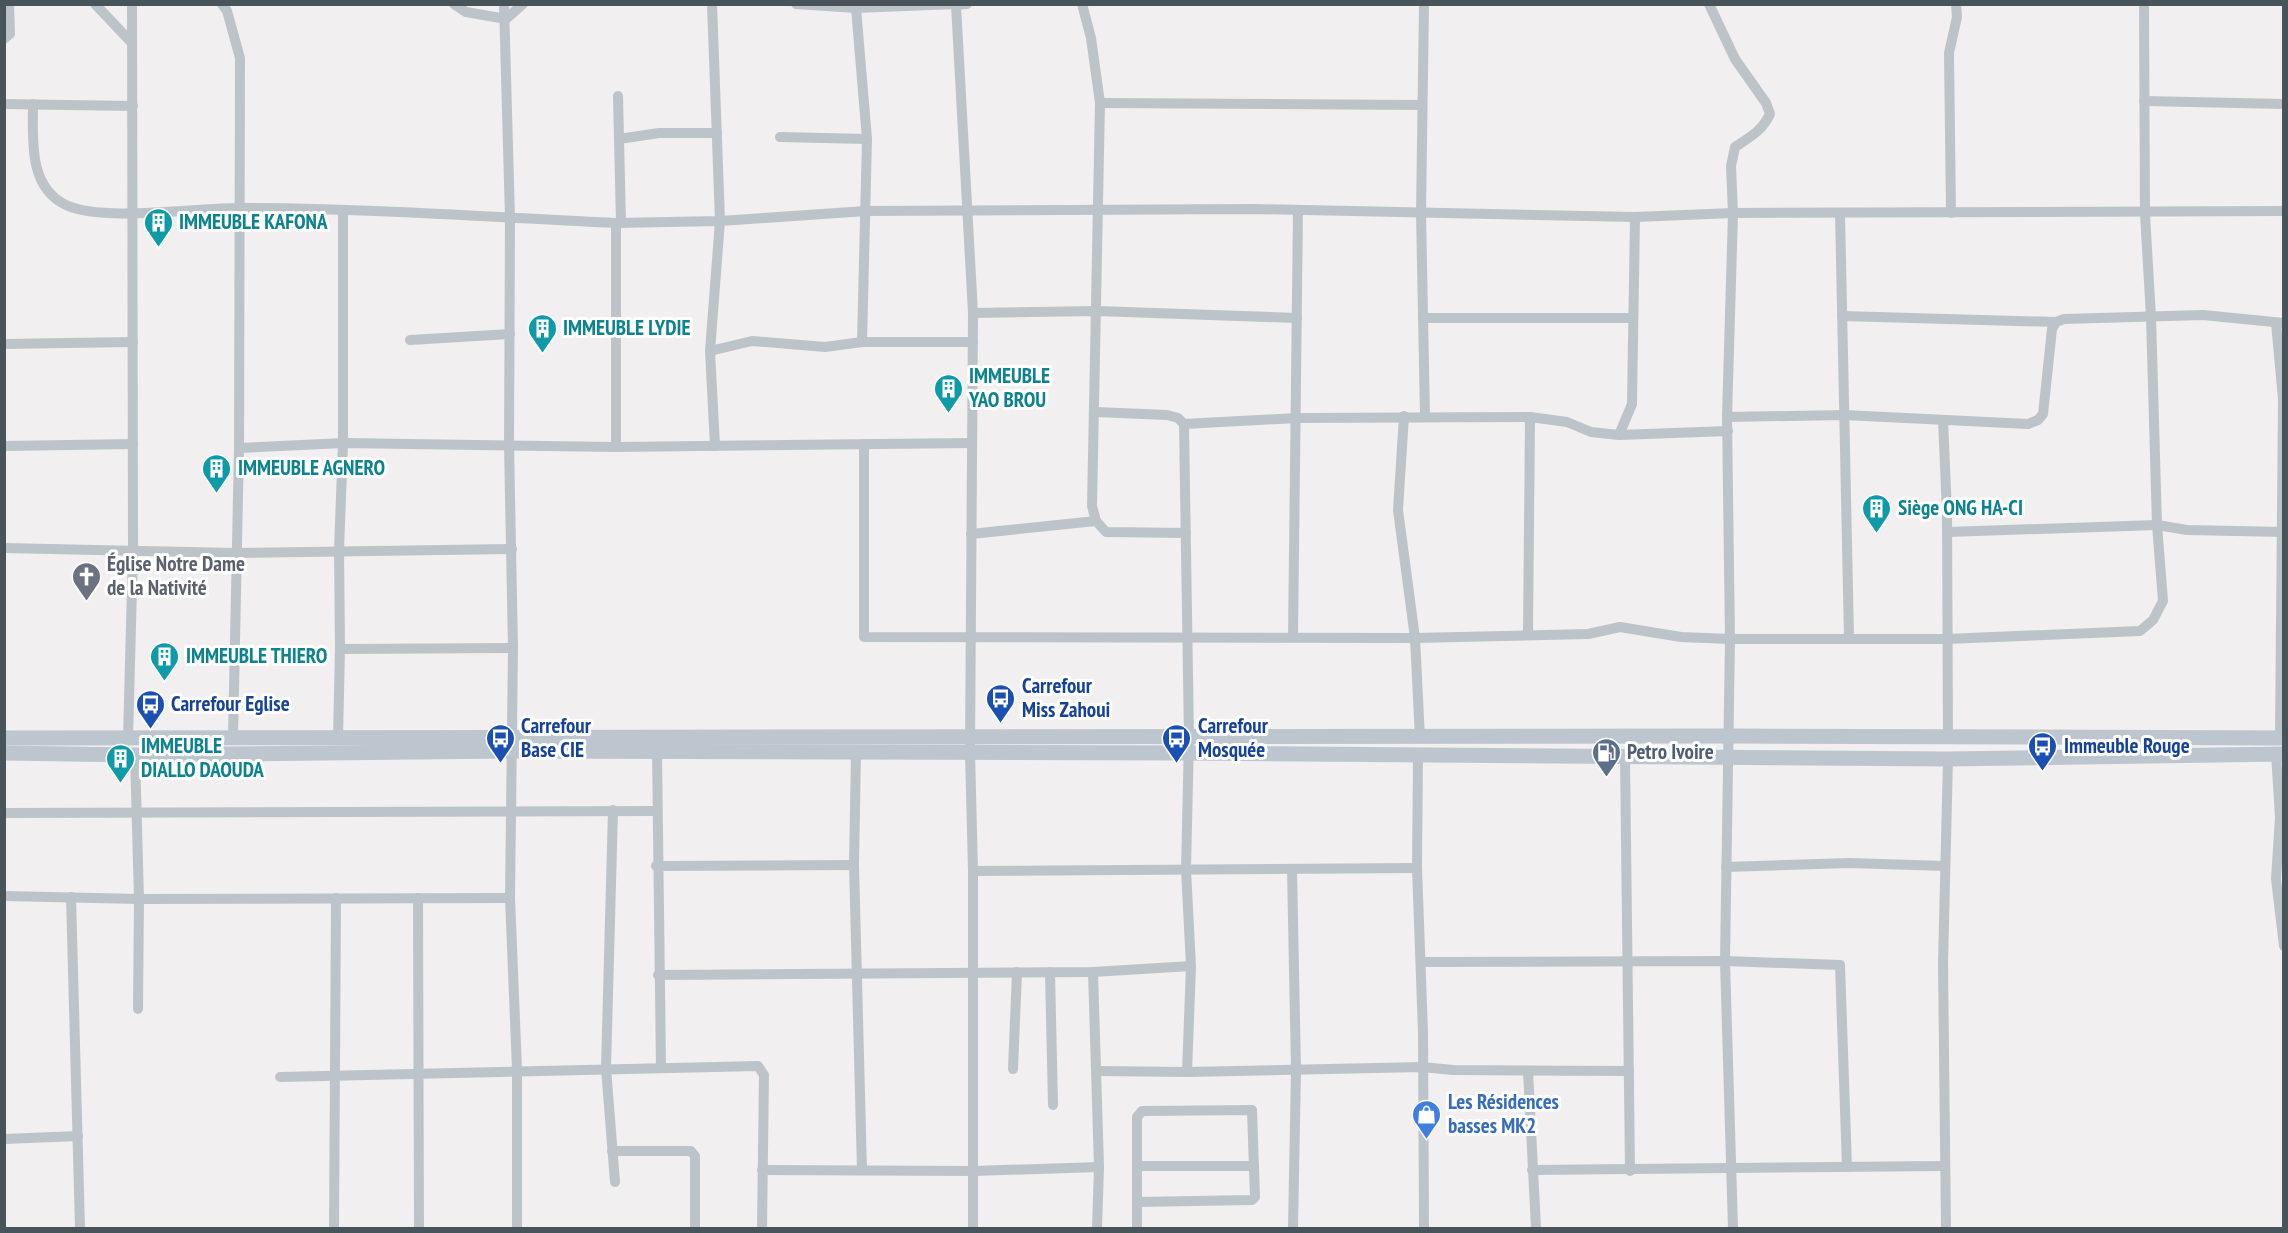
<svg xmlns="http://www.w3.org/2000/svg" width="2288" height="1233" viewBox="0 0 2288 1233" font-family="'PT Sans Narrow',sans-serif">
  <rect width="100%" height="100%" fill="#f1efef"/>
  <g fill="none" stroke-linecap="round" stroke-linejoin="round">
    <!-- street -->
    <g stroke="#bcc4ca" stroke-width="10">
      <polyline points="95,4 132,43"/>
      <polyline points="222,4 227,11 240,58 239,448 233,738"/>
      <polyline points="454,4 466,12 506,19 523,4"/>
      <polyline points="504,4 510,218 509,445 513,648 510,898 517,1069 517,1228"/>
      <polyline points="712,4 720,221 710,351 715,446"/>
      <polyline points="796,4 856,8 956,4"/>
      <polyline points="967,4 956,5 973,313 970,752 973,871 973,1228"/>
      <polyline points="1082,4 1091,38 1100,103 1092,506 1096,521 1106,532 1186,533"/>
      <polyline points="1424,4 1421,213 1425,416"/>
      <path d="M1709,4L1735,59L1766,103L1770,114C1762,131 1750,137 1735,147L1731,166L1733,213L1727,417L1730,639L1725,961L1733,1228"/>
      <polyline points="856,8 867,139 862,342"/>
      <polyline points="4,39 10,34 9,4"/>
      <polyline points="618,96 621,223"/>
      <polyline points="2144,101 2284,104"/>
      <polyline points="1100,103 1422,105"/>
      <polyline points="4,104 133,106"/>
      <path d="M33,104C33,139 28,187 66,205C101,222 196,208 238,208C364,208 491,217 616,223V447"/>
      <polyline points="780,137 867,139"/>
      <polyline points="619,139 659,133 717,133"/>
      <polyline points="1840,213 1849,638"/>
      <polyline points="1951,213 1949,53 1957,17 1956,4"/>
      <polyline points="616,223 720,221 866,211 1254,209 1635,217 1733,213 2284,211"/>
      <polyline points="973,313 1097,311 1297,318"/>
      <polyline points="1842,316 2056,322"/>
      <polyline points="1423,318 1631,318"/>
      <polyline points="2276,323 2283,399 2280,738"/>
      <polyline points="410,340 510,334"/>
      <polyline points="4,344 133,342"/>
      <polyline points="710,351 752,341 825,347 862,342 973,342"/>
      <polyline points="1096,412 1167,415 1178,418 1184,424 1189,738 1186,870 1191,966 1187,1072"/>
      <polyline points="1404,416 1398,510 1415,638 1420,738"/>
      <polyline points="1727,417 1844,415 2028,424 2038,420 2043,414 2052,329 2056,322 2064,319 2203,315 2284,323"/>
      <polyline points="1943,420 1947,513 1948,738"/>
      <polyline points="1184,424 1296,418 1530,417 1567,422 1591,432 1619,435 1728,431"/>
      <polyline points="1619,435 1632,404 1635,217"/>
      <polyline points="864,444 864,637 1415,638 1588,634 1620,627 1681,637 1730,639 1946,639 2140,631 2153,620 2163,601 2157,525 2151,317 2145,214 2144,4"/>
      <polyline points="4,446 133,444"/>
      <polyline points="239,448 343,443 616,447 971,443"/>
      <polyline points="1948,532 2157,525 2187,530 2284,532"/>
      <polyline points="971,534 1096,521"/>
      <polyline points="4,548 235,553 512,549"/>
      <polyline points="1528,634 1530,417"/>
      <polyline points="1293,637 1298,210"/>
      <polyline points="340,649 513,648"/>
      <polyline points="128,738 133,550 132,4"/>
      <polyline points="338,738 340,649 339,550 343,443 343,212"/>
      <polyline points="657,752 661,1067"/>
      <polyline points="856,752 854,865 862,1170"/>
      <polyline points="1418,754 1417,868 1423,1032 1424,1228"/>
      <polyline points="2276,754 2280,817 2276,879 2284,946"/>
      <polyline points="135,755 139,899 138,1009"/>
      <polyline points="1625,756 1630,1171"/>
      <polyline points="613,810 606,1068 615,1182"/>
      <polyline points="4,813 657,811"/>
      <polyline points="656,866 854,865"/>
      <polyline points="1726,867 1850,863 1945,866"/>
      <polyline points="1292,869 1296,1070 1293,1228"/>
      <polyline points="973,871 1417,868"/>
      <polyline points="4,896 139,899 510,898"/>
      <polyline points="71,897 80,1228"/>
      <polyline points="418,898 419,1228"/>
      <polyline points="1421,962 1725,961 1840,965 1847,1167"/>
      <polyline points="1050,972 1053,1105"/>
      <polyline points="1093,972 1099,1167 1097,1228"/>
      <polyline points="658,975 1093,972 1191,966"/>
      <polyline points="1013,1069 1017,972"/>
      <polyline points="1097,1071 1187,1072 1422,1067 1453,1070 1629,1071"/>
      <polyline points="1528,1071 1536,1228"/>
      <polyline points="280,1077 758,1066 764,1075 762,1228"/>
      <polyline points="4,1139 78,1136"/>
      <polyline points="612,1151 691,1151 695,1156 695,1228"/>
      <polyline points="1137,1166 1254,1166"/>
      <polyline points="762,1170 973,1171 1099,1167"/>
      <polyline points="1532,1170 1945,1166"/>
      <path d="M1137,1202L1252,1200L1255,1197L1252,1110L1142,1111L1137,1117C1137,1154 1137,1191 1137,1228"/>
      <polyline points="334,1228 336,898"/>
      <polyline points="1946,1228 1943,964 1948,759"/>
    </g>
    <!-- secondary -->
    <g stroke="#bdc6ce" stroke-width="15">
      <polyline points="4,738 1730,736 2284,738"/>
      <polyline points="4,753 135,755 513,751 1188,753 1948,759 2284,754"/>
    </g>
  </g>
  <!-- icons -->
  <defs>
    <symbol id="building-pin" viewBox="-11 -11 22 30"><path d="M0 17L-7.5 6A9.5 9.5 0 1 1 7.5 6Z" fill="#0f9aa8" stroke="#fff"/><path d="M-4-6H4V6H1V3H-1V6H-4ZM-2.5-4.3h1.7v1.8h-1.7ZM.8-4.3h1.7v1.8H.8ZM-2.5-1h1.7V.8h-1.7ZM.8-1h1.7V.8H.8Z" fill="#fff"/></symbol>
    <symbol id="church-pin" viewBox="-11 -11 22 30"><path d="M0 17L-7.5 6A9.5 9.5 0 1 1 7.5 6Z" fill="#6b7280" stroke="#fff"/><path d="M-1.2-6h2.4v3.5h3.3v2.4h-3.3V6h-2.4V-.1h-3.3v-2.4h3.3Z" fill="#fff"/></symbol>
    <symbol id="bus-pin" viewBox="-11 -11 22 30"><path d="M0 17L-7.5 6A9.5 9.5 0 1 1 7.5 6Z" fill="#1a4fb4" stroke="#fff"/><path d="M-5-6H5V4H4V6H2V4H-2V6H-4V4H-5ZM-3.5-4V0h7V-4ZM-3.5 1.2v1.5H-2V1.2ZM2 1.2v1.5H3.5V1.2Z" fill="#fff"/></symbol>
    <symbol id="fuel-pin" viewBox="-11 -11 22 30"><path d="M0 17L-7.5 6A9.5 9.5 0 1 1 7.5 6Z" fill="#5c6f8a" stroke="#fff"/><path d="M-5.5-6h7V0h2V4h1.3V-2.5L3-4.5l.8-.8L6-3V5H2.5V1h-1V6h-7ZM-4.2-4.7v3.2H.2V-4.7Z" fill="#fff"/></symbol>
    <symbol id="shop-pin" viewBox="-11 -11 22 30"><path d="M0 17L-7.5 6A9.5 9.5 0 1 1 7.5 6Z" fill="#3f7fe0" stroke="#fff"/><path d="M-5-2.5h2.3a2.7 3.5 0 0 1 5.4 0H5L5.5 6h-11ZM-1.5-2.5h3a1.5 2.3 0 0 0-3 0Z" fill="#fff"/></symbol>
  </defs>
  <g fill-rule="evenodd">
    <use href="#building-pin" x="142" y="206" width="33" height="45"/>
    <use href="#building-pin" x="526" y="312" width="33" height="45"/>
    <use href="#building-pin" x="932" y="372" width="33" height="45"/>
    <use href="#building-pin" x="200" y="452" width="33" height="45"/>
    <use href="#building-pin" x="1860" y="492" width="33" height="45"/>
    <use href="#church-pin" x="70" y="560" width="33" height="45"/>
    <use href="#building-pin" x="148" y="640" width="33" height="45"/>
    <use href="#bus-pin" x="984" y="682" width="33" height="45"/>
    <use href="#bus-pin" x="134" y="688" width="33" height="45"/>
    <use href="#bus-pin" x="484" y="722" width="33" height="45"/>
    <use href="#bus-pin" x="1160" y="722" width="33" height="45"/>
    <use href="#bus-pin" x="2026" y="730" width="33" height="45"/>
    <use href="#fuel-pin" x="1590" y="736" width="33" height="45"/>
    <use href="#building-pin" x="104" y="742" width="33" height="45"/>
    <use href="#shop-pin" x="1410" y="1098" width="33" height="45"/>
  </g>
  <g text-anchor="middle" stroke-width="6" stroke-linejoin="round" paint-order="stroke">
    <!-- culture labels -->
    <g font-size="21" font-weight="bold" fill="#0d838f" stroke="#fff" text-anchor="start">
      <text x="179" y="229">IMMEUBLE KAFONA</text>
      <text x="563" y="335">IMMEUBLE LYDIE</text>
      <text x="969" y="383">IMMEUBLE<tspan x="969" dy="24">YAO BROU</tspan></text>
      <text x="238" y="475">IMMEUBLE AGNERO</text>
      <text x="1898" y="515">Siège ONG HA-CI</text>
      <text x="186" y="663">IMMEUBLE THIERO</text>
      <text x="141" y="753">IMMEUBLE<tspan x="141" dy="24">DIALLO DAOUDA</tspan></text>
    </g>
    <!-- worship labels -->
    <g font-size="21" font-weight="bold" fill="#5b616d" stroke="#fff" text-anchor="start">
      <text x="107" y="571">Église Notre Dame<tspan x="107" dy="24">de la Nativité</tspan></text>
    </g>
    <!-- transit labels -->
    <g font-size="21" font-weight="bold" fill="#164399" stroke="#fff" text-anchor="start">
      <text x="1022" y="693">Carrefour<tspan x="1022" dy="24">Miss Zahoui</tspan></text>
      <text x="171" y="711">Carrefour Eglise</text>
      <text x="521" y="733">Carrefour<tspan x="521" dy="24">Base CIE</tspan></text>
      <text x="1198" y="733">Carrefour<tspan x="1198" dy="24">Mosquée</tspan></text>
      <text x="2064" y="753">Immeuble Rouge</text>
    </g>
    <!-- service labels -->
    <g font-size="21" font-weight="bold" fill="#4e5e75" stroke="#fff" text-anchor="start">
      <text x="1627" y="759">Petro Ivoire</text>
    </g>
    <!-- shop labels -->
    <g font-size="21" font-weight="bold" fill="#366cbe" stroke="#fff" text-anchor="start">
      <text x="1448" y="1109">Les Résidences<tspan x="1448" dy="24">basses MK2</tspan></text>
    </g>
  </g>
  <!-- border -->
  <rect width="2288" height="1233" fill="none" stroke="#49535a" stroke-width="12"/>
</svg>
